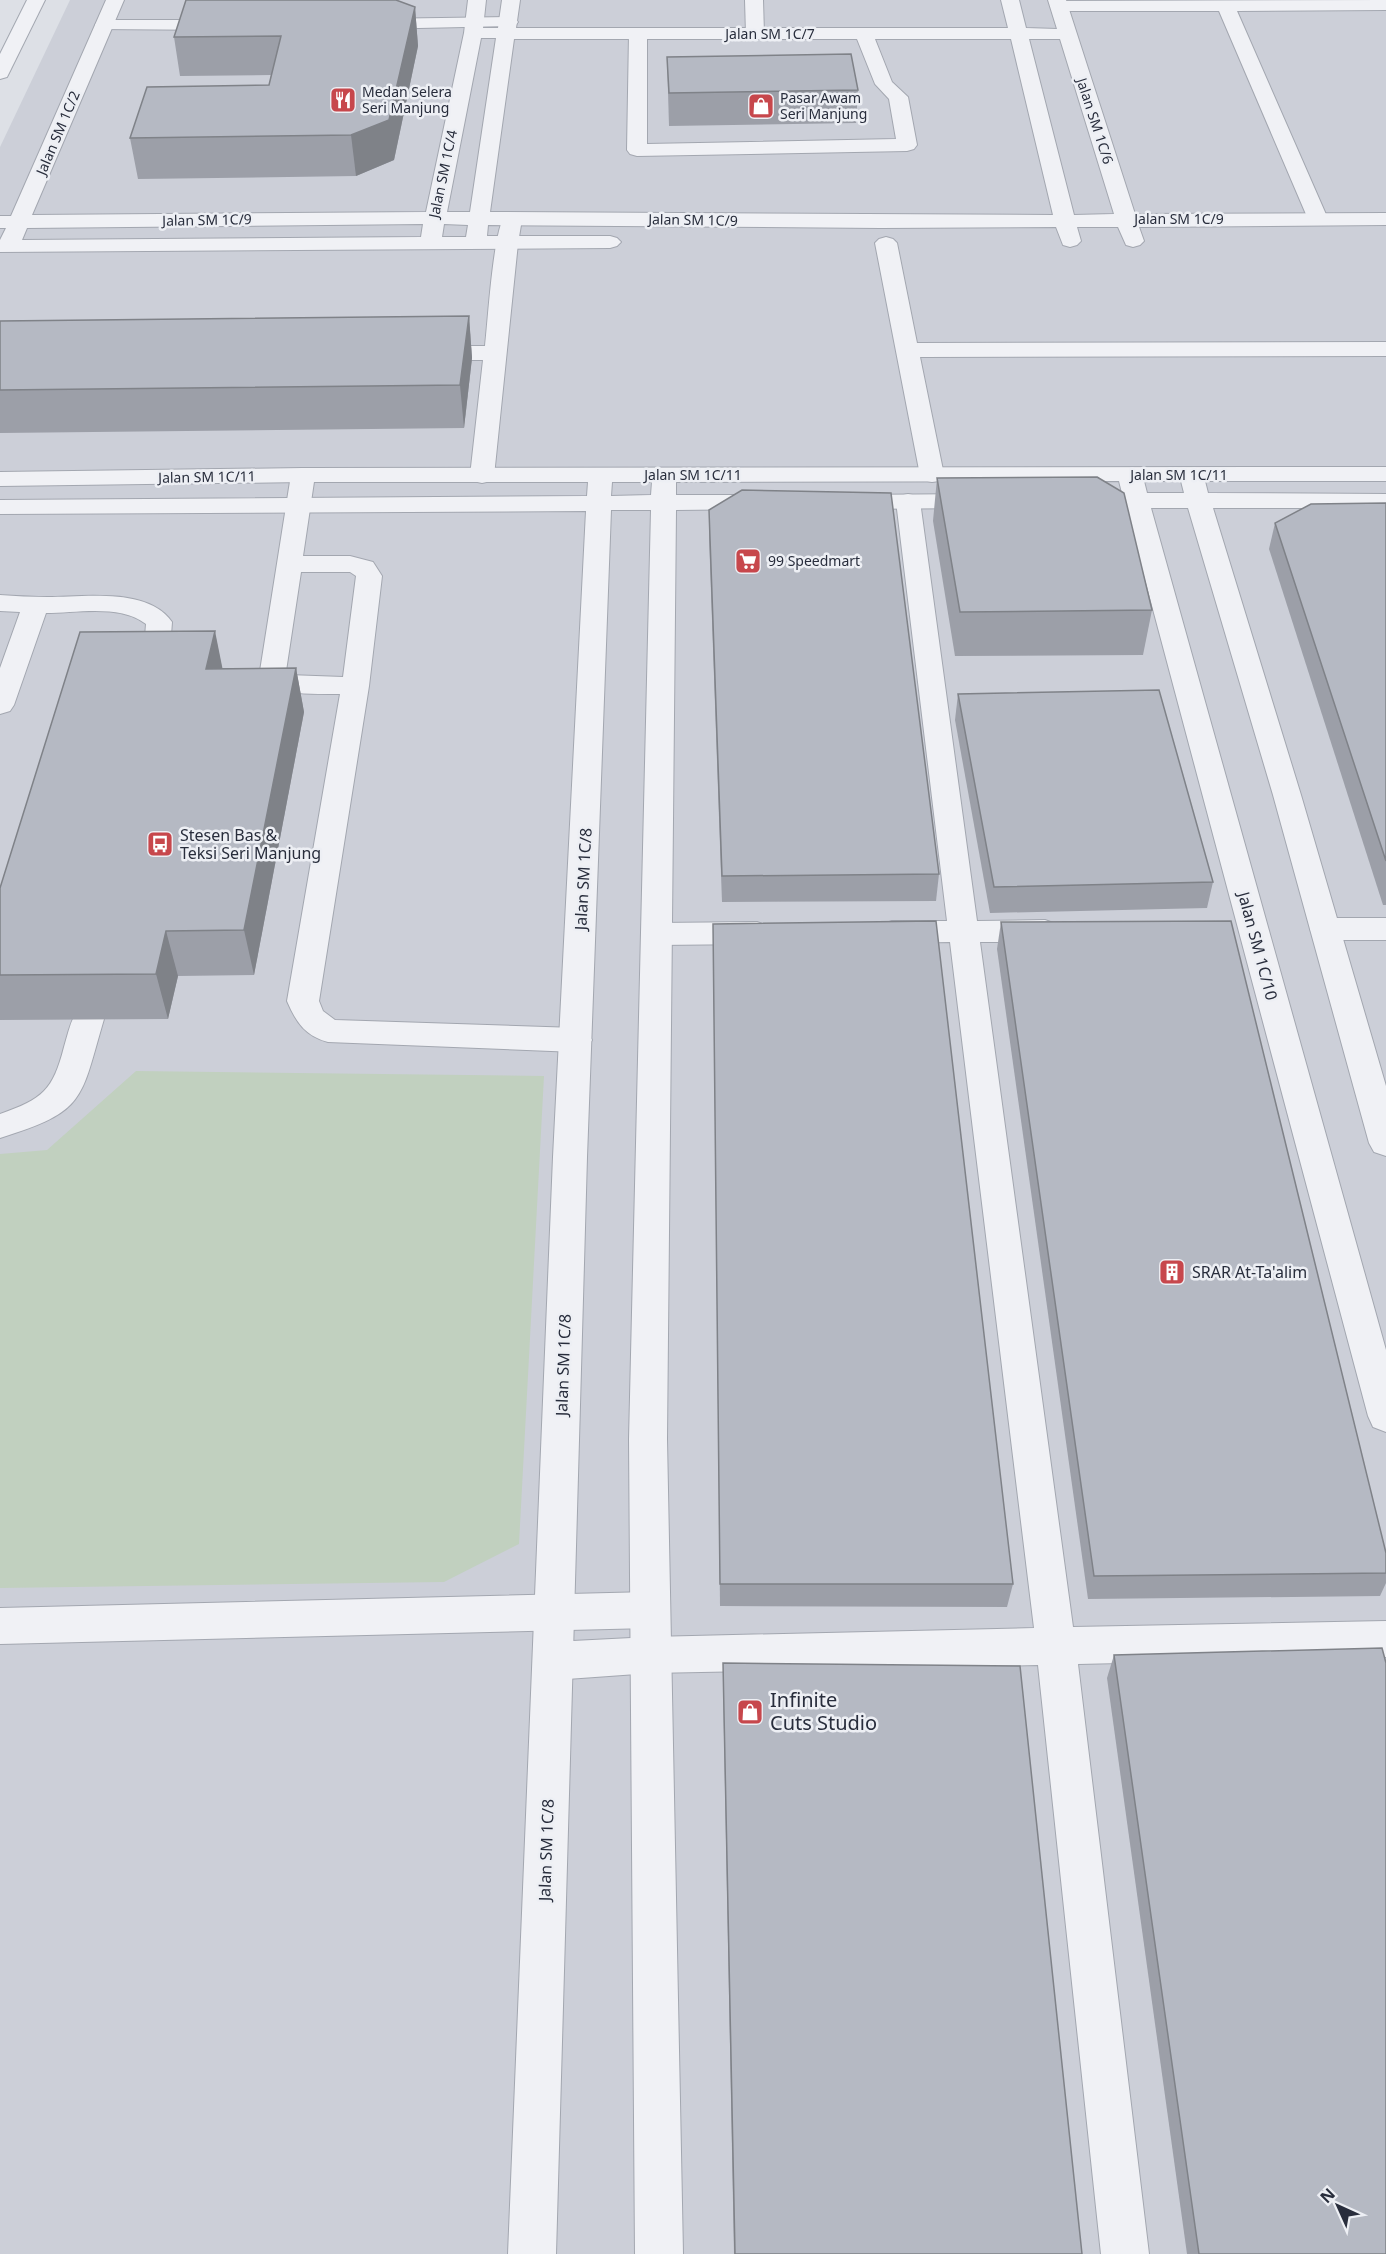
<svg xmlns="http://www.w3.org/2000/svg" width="1386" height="2254" viewBox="0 0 1386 2254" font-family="'Noto Sans',sans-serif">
  <rect width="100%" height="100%" fill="#dde0e6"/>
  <!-- built -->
  <polygon fill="#cccfd8" points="70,0 1386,0 1386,2254 0,2254 0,147"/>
  <!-- green -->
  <polygon fill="#c1d0bf" points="136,1071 544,1076 519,1544 444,1582 0,1588 0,1154 47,1150"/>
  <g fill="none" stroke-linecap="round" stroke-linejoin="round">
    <defs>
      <g id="service">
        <polygon points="745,0 763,0 764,34 761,38 749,38 746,34"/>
        <polygon points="1386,0 1386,10 1237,11 1328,219 1325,223 1318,225 1311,223 1308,219 1219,11 1059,11 1053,10 1050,6 1053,2 1059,1"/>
        <polygon points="509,17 515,18 518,22 515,26 373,29 367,28 364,24 367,20 373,19"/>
        <polygon points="104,20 222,20 228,21 231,25 228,29 222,30 98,29 95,25 98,21"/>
        <polygon points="638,29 644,30 647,34 647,144 896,139 889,99 875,84 855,34 858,30 870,30 873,34 892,82 908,97 917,145 914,149 907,151 637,156 630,154 627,150 629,34 632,30"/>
        <path d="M512,213L519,215L522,219L518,243L494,476L491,481L482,483L473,481L470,476L483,360H428L420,358L417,353L420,348L428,346H485C488,320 493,232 505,215Z"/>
        <polygon points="886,237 893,239 897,243 917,343 1386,342 1386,356 920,357 944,475 941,480 932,482 923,480 920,475 875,243 879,239"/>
        <path d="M303,468L312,470L315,475L303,556H350L373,562L382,576L369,686L319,1001L323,1011L335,1020L576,1028L587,1032L592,1040L587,1048L576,1052L328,1042C305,1036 296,1022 287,1001L340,694C314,694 291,695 266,686L260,671L291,475L294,470ZM301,572H350L356,576L343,677L288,675L286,671Z"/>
        <polygon points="908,494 917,496 920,501 977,921 1045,920 1056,924 1060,931 1056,938 1045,942 980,942 1073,1627 1386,1621 1386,1657 1078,1664 1149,2254 1101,2254 1038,1665 651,1673 553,1680 539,1674 533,1661 539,1648 553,1642 651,1637 1034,1628 950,942 892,943 881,939 877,932 881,925 892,921 947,921 896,501 899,496"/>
        <path d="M0,595C16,596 31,597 47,597C84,597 148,587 172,622L168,675L165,681L155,683L145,681L142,675L146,624C120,604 77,613 46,613L14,705L10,711L0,714V668L20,612L0,611Z"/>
        <polygon points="1325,918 1386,918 1386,940 1325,940 1314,936 1310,929 1314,922"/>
        <polygon points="757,922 768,926 772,933 768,940 757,944 657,945 646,941 642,934 646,927 657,923"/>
        <path d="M88,1008L99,1011L104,1019C80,1100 87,1111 0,1138V1114C43,1099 53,1090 64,1047C68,1034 70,1022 77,1011Z"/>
        <polygon points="650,1592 664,1597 670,1610 664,1623 650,1628 0,1644 0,1608"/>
      </g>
      <g id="minor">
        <path d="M106,0H124L32,215L426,212L464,33L468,0H486L483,28H498L502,0H520L516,28H1008L1001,0H1019L1026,28L1057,29L1048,0H1066L1135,214L1386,213V225L1139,227L1144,241L1140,245L1133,247L1126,245L1118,227H1077L1081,241L1077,245L1070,247L1063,245L1056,227L881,228L488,225L487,236H610L617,238L621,242L617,246L610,248L0,252V240L6,228H0V216H11ZM481,38H496L470,212H447ZM514,39H1011L1053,215L490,212ZM1029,39H1060L1114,214L1074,215ZM423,224L421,237L22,240L27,228ZM444,224L468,225L466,237H442Z"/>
        <path d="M1386,467V481H1205L1208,493L1386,494V508H1213L1301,795L1386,1086V1156L1374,1152L1369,1143L1273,795L1188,508H1151L1386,1350V1432L1373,1427L1368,1416L1126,508L1073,505L1070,500L1073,495L1122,493L1119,481L676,482V495H766L775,497L778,502L775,507L766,509L676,510L667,1439L683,2254H635L629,1439L651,510H611L587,1157L556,2254H508L553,1157L586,511L0,514V500L587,496L588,482H303L0,486V472L303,468ZM1144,481H1181L1184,493H1147ZM612,482H652L651,495L611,496Z"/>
        <polygon points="979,494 988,496 991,501 988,506 979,508 848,509 839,507 836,502 839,497 848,495"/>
      </g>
      <polygon id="tertiary" points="27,0 45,0 9,73 7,77 0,79 0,54"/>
    </defs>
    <!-- service casing -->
    <use href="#service" stroke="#a3a7b0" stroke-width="2"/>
    <!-- minor casing -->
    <use href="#minor" stroke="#a3a7b0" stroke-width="2"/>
    <!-- tertiary casing -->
    <use href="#tertiary" stroke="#a3a7b0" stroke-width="2"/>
    <!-- service -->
    <use href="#service" fill="#f0f1f5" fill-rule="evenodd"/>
    <!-- minor -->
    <use href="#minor" fill="#f0f1f5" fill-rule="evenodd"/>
    <!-- tertiary -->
    <use href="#tertiary" fill="#f0f1f5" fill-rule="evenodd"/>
  </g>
  <!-- wall -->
  <g fill="#9c9fa8">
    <polygon points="415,7 418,46 394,160 356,176 138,179 130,138 269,85 271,75 180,76 174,37"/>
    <polygon points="667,57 858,90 856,123 669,126"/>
    <polygon points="469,316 472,358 464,428 0,433 0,321"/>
    <polygon points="937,478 1152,610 1143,655 955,656 933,521"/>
    <polygon points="1386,503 1386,905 1383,905 1269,549 1275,523"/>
    <polygon points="709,510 939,874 936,901 722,902 709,536"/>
    <polygon points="223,668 296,668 304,712 254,975 178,976 168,1019 0,1020 0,888"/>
    <polygon points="958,694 1213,882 1207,908 990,913 955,720"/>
    <polygon points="1001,922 1386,1553 1386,1583 1380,1596 1088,1599 997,949"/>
    <polygon points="713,924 1013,1584 1007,1607 720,1606"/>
    <polygon points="1114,1655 1386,2254 1187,2254 1107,1678"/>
    <polygon points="723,1663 1082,2254 734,2254 723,1685"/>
  </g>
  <!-- shaded-wall -->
  <g fill="#7f8288">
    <polygon points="415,7 418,46 394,160 356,176 351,135"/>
    <polygon points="469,316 472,358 464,428 460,385"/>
    <polygon points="215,631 224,676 206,669"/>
    <polygon points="296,668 304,712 254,975 244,930"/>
    <polygon points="166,931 178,976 168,1019 156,974"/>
  </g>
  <!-- building -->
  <g fill="#b5b9c3" stroke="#7f8288" stroke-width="1.5">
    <polygon points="186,0 396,0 415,7 389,120 351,135 130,138 147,87 269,85 281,36 174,37"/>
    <polygon points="851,54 858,90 669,93 667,57"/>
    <polygon points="469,316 460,385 0,390 0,321"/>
    <polygon points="1097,477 1124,493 1152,610 960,612 937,478"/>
    <polygon points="742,490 891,493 939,874 722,876 709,510"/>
    <polygon points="1386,503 1386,861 1275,523 1311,504"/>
    <polygon points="215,631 206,669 296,668 244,930 166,931 156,974 0,975 0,888 80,632"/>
    <polygon points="1159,690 1213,882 994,887 958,694"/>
    <polygon points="936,921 1013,1584 720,1584 713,924"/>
    <polygon points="1231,921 1386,1553 1386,1573 1094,1576 1001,922"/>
    <polygon points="1382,1648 1386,1663 1386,2254 1199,2254 1114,1655"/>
    <polygon points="723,1663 1020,1666 1082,2254 735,2254"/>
  </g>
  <!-- icons -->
  <defs>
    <symbol id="restaurant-square" viewBox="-11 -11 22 22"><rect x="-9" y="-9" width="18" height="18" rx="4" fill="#c7474c" stroke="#edeff4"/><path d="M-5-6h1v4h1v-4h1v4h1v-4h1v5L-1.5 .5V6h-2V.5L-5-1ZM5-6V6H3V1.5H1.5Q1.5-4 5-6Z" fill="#fff"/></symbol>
    <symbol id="shop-square" viewBox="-11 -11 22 22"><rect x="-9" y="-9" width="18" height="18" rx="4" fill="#c7474c" stroke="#edeff4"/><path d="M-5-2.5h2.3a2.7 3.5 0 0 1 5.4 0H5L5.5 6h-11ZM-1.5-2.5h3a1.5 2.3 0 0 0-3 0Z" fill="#fff"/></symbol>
    <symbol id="supermarket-square" viewBox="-11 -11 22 22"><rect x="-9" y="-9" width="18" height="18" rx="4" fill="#c7474c" stroke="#edeff4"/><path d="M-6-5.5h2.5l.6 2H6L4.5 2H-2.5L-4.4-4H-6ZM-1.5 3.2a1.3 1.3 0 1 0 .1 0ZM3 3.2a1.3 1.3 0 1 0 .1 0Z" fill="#fff"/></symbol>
    <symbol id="bus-square" viewBox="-11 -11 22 22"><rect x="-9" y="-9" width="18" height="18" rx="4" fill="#c7474c" stroke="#edeff4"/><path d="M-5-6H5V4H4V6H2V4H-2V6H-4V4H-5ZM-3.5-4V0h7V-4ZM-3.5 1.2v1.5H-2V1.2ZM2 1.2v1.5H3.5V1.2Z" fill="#fff"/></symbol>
    <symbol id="building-square" viewBox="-11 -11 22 22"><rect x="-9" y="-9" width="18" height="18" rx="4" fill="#c7474c" stroke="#edeff4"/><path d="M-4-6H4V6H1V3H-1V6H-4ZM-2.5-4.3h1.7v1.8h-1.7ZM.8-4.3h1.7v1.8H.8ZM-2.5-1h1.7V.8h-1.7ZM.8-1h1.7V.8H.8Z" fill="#fff"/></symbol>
  </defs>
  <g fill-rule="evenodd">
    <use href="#restaurant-square" x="328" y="85" width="30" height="30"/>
    <use href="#shop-square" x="746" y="91" width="30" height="30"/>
    <use href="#supermarket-square" x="733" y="546" width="30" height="30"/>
    <use href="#bus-square" x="145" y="829" width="30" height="30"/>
    <use href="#building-square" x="1157" y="1257" width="30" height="30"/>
    <use href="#shop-square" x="735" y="1697" width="30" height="30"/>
  </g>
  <g text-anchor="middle" stroke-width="5" stroke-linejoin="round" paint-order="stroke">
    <!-- far-street labels -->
    <g font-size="14" fill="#282d3c" stroke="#edeff4">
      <text x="770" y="39">Jalan SM 1C/7</text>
      <text transform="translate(1095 121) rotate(72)" y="5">Jalan SM 1C/6</text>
      <text transform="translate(58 133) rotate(-67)" y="5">Jalan SM 1C/2</text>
      <text transform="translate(443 174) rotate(-78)" y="5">Jalan SM 1C/4</text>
      <text x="1179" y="224">Jalan SM 1C/9</text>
      <text transform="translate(207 220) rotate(-1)" y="5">Jalan SM 1C/9</text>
      <text transform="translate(693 220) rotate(1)" y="5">Jalan SM 1C/9</text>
      <text x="693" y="480">Jalan SM 1C/11</text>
      <text x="1179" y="480">Jalan SM 1C/11</text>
      <text transform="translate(207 477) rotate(-1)" y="5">Jalan SM 1C/11</text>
    </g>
    <!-- far-poi labels -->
    <g font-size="14" fill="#282d3c" stroke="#edeff4" text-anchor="start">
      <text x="362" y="97">Medan Selera<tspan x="362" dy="16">Seri Manjung</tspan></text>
      <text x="780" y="103">Pasar Awam<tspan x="780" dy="16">Seri Manjung</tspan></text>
      <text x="768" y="566">99 Speedmart</text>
    </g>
    <!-- poi labels -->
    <g font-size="16" fill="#282d3c" stroke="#edeff4" text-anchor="start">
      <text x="180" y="841">Stesen Bas &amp;<tspan x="180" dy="18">Teksi Seri Manjung</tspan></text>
      <text x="1192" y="1278">SRAR At-Ta'alim</text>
    </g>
    <!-- street labels -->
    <g font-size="16" fill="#282d3c" stroke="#edeff4">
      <text transform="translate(583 879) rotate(-87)" y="6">Jalan SM 1C/8</text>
      <text transform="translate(1258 946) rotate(75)" y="6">Jalan SM 1C/10</text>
      <text transform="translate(563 1365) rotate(-88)" y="6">Jalan SM 1C/8</text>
      <text transform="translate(546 1850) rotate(-88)" y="6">Jalan SM 1C/8</text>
    </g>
    <!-- near-poi labels -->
    <g font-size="20" fill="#282d3c" stroke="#edeff4" text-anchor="start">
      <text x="770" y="1707">Infinite<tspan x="770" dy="23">Cuts Studio</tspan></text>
    </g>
  </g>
  <!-- north arrow -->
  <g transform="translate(1338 2206) rotate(315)" stroke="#edeff4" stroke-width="4.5" paint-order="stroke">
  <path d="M0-4.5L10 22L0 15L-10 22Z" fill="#282d3c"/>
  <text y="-9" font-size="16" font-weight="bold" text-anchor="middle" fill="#282d3c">N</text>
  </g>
</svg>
